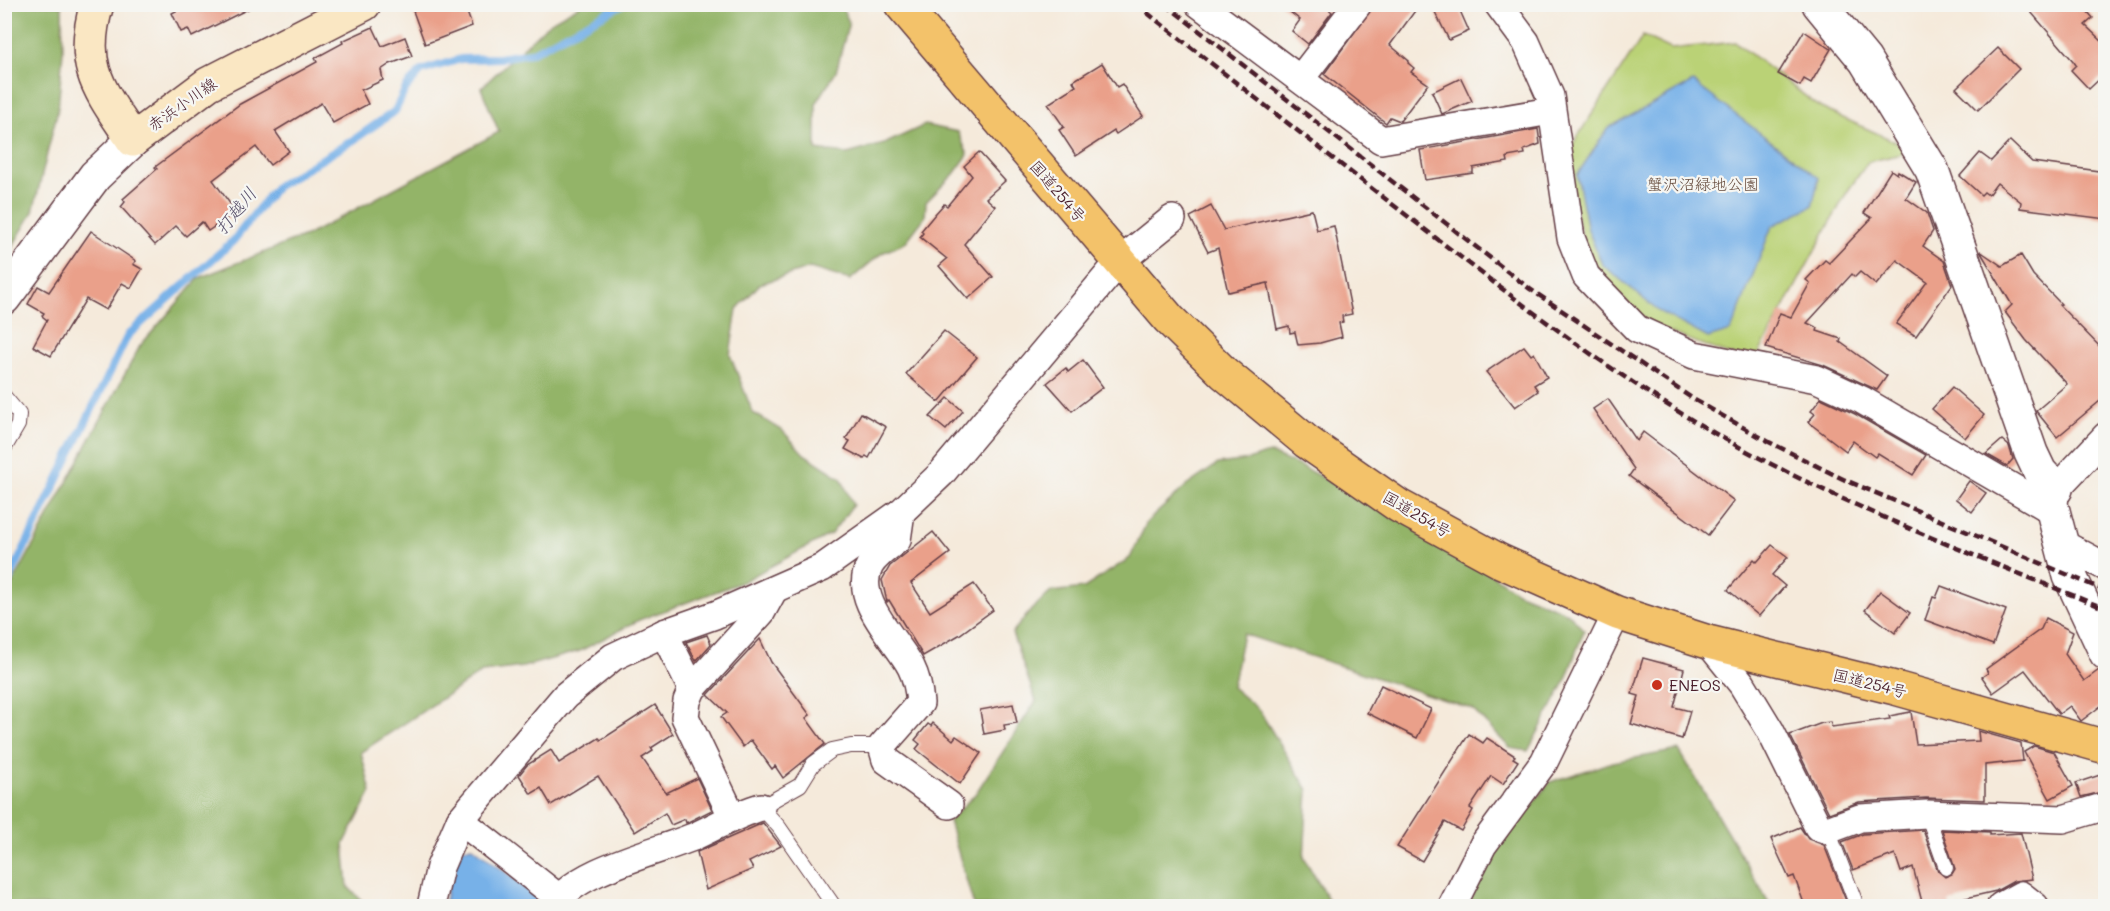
<svg xmlns="http://www.w3.org/2000/svg" width="2110" height="911" viewBox="0 0 2110 911" font-family="Mali,'Klee One',sans-serif">
  <rect width="100%" height="100%" fill="#f6f6f2"/>
  <filter id="ink" filterUnits="userSpaceOnUse"><feTurbulence type="fractalNoise" baseFrequency=".0167" numOctaves="2"/><feDisplacementMap in="SourceGraphic" scale="12" xChannelSelector="R" yChannelSelector="G"/><feConvolveMatrix kernelMatrix="1 2 1 2 8 2 1 2 1" color-interpolation-filters="sRGB"/></filter>
  <filter id="wash" filterUnits="userSpaceOnUse"><feTurbulence type="fractalNoise" baseFrequency=".008" numOctaves="4" result="noise"/><feDisplacementMap in="SourceGraphic" scale="24" xChannelSelector="R" yChannelSelector="G"/><feGaussianBlur stdDeviation="1.35" result="paint"/><feColorMatrix in="noise" values="0 0 0 0 0 0 0 0 0 0 0 0 0 0 0 0 0 1.4 0 .05"/><feComposite in="paint" operator="in"/></filter>
  <g filter="url(#wash)">
    <rect width="100%" height="100%" fill="#f5eadb"/>
    <!-- green -->
    <polygon fill="#bad276" stroke="#827850" stroke-width="1.5" points="1643,36 1671,49 1735,42 1821,108 1903,145 1906,153 1868,162 1847,192 1756,359 1730,355 1652,326 1591,268 1574,206 1570,148"/>
    <!-- forest -->
    <g fill="#93b467" stroke="#6e6a49" stroke-width="1.5">
      <polygon points="5,4 62,5 63,51 58,109 33,212 5,259"/>
      <polygon points="582,4 841,5 849,22 836,72 816,104 816,150 847,154 884,144 925,125 958,132 968,155 954,174 926,202 925,217 905,243 882,253 850,280 810,268 760,284 737,309 730,355 753,413 782,430 804,454 841,478 853,505 831,534 742,582 639,620 580,651 523,667 482,672 361,752 371,792 344,844 348,887 367,906 5,906 5,598 140,346 199,278 308,235 499,132 481,88 549,23"/>
      <polygon points="1269,453 1302,467 1443,541 1517,592 1568,613 1584,630 1565,682 1528,751 1510,748 1472,709 1243,634 1232,687 1259,710 1308,790 1304,858 1332,906 974,906 949,821 976,793 1036,701 1012,633 1032,609 1051,592 1084,588 1130,558 1147,522 1186,486 1218,464 1248,460"/>
      <polygon points="1679,750 1771,906 1468,906 1492,855 1550,782 1613,762"/>
    </g>
    <!-- water -->
    <g fill="#77b1e8" stroke="#60688a" stroke-width="1.5">
      <polygon points="1693,82 1819,178 1812,206 1772,226 1731,331 1708,338 1658,311 1602,264 1588,230 1577,175 1608,128"/>
      <polygon points="473,847 547,904 546,906 444,906 449,881 462,848"/>
    </g>
    <g fill="none" stroke-linecap="round" stroke-linejoin="round">
      <!-- stream -->
      <polyline stroke="#77b1e8" stroke-width="8" points="4,590 128,335 233,241 276,187 355,139 395,111 406,88 421,71 461,59 499,58 531,53 623,4"/>
    </g>
    <g id="blocks">
      <!-- building -->
      <g fill="#eaa08a">
        <polygon points="189,4 258,4 192,37 188,29 181,32 172,13"/>
        <polygon points="430,4 464,4 472,26 425,44 413,11"/>
        <polygon points="1280,4 1323,4 1332,12 1308,44 1292,31 1300,20"/>
        <polygon points="1375,4 1420,4 1390,45 1409,61 1408,63 1414,68 1411,72 1428,84 1400,121 1390,117 1386,123 1324,74"/>
        <polygon points="1431,4 1457,4 1469,31 1449,40"/>
        <polygon points="2024,4 2081,4 2093,18 2085,25 2106,45 2106,73 2089,89 2071,70 2076,65 2074,62"/>
        <polygon points="373,27 382,46 405,37 412,56 390,64 381,70 383,80 361,90 368,104 333,123 321,103 275,131 289,151 270,165 256,147 213,180 236,212 208,231 202,222 186,236 176,226 155,245 121,207 125,202 123,199 157,169 155,167 240,104 317,62 315,58 343,43 342,41"/>
        <polygon points="1804,31 1831,49 1811,83 1804,79 1800,86 1778,74"/>
        <polygon points="1998,48 2019,69 1978,110 1956,88"/>
        <polygon points="1102,63 1117,87 1122,84 1143,116 1116,134 1114,131 1076,156 1059,130 1064,127 1048,104 1076,86 1073,81"/>
        <polygon points="1461,78 1472,101 1442,114 1432,92"/>
        <polygon points="1538,129 1540,144 1524,150 1525,154 1507,157 1508,162 1473,168 1473,173 1425,180 1420,150"/>
        <polygon points="2010,141 2032,162 2106,172 2106,219 2020,208 2021,202 1997,183 1988,195 1984,192 1981,195 1960,176 1980,153 1991,161"/>
        <polygon points="979,152 1005,181 986,198 995,206 964,244 993,277 968,299 939,266 947,259 920,237 923,233 921,231 935,214 944,204 947,206 972,176 964,166"/>
        <polygon points="1891,170 1897,174 1898,171 1916,182 1906,198 1927,213 1933,231 1923,246 1944,261 1952,285 1916,336 1896,324 1927,282 1897,260 1876,285 1860,272 1855,277 1852,274 1807,323 1818,328 1817,331 1841,339 1840,342 1887,376 1877,390 1823,365 1766,348 1780,313 1791,317 1810,283 1806,280 1825,260 1829,263 1872,218 1864,213"/>
        <polygon points="1211,206 1224,230 1312,210 1317,230 1334,226 1352,314 1342,316 1343,322 1339,323 1342,337 1320,343 1298,345 1295,332 1290,333 1289,326 1277,329 1268,283 1228,292 1218,248 1208,252 1190,217"/>
        <polygon points="91,231 136,261 133,264 142,269 131,288 122,283 106,310 86,299 51,356 33,346 47,320 42,316 44,313 28,304 38,286 49,292"/>
        <polygon points="1980,251 2002,266 2021,255 2033,275 2061,304 2059,305 2106,353 2106,396 2057,437 2036,411 2067,384 2026,340 2005,312 2012,305"/>
        <polygon points="944,331 977,357 939,402 906,374"/>
        <polygon points="1524,346 1531,355 1534,353 1547,377 1534,385 1538,391 1515,407 1486,372"/>
        <polygon points="1083,360 1103,387 1072,411 1047,383 1066,368 1068,372"/>
        <polygon points="1952,387 1984,415 1965,438 1932,409"/>
        <polygon points="948,398 963,411 946,430 930,417"/>
        <polygon points="1821,398 1855,414 1926,455 1913,475 1878,453 1875,457 1853,441 1846,451 1808,422 1815,414 1811,411"/>
        <polygon points="1608,399 1637,441 1643,432 1734,501 1708,535 1629,476 1634,469 1593,409"/>
        <polygon points="861,413 886,427 869,458 866,456 864,459 845,449 850,441 846,439"/>
        <polygon points="2002,440 2009,446 2013,459 2007,466 1986,454"/>
        <polygon points="1969,481 1986,493 1972,512 1956,499"/>
        <polygon points="933,532 950,553 911,583 930,612 974,584 993,610 959,635 923,656 889,600 887,602 882,580 890,566"/>
        <polygon points="1772,545 1788,557 1772,575 1785,586 1759,616 1728,590 1754,559 1757,562"/>
        <polygon points="1941,586 2006,610 1993,645 1925,620 1933,597 1936,598"/>
        <polygon points="1880,591 1910,613 1895,633 1865,610"/>
        <polygon points="2046,618 2073,632 2065,654 2084,681 2099,670 2106,672 2106,702 2081,721 2070,706 2059,714 2025,670 1993,693 1982,677 1988,673 1986,669 2041,629"/>
        <polygon points="707,635 711,644 696,661 686,642"/>
        <polygon points="760,639 771,662 810,715 806,718 825,744 783,778 775,766 772,769 751,740 743,747 721,717 727,713 708,695"/>
        <polygon points="1643,658 1684,669 1674,707 1690,711 1682,739 1631,724 1639,696 1632,694"/>
        <polygon points="1381,685 1431,709 1417,738 1367,713"/>
        <polygon points="1013,704 1017,723 1004,725 1005,730 984,734 980,710"/>
        <polygon points="655,705 673,734 651,748 653,751 642,758 666,793 697,778 712,810 686,823 685,819 671,825 665,813 635,832 598,776 551,805 541,788 531,794 519,775 527,765 551,750 559,763 599,738 601,740"/>
        <polygon points="1911,712 1916,744 1979,741 1978,731 2021,743 2023,761 1985,765 1985,800 1926,798 1859,802 1829,813 1790,735 1822,723 1830,722 1832,727 1890,719 1889,716"/>
        <polygon points="933,723 953,740 956,736 981,753 960,784 916,749 920,744 915,740 928,724 931,726"/>
        <polygon points="1469,734 1483,743 1487,738 1515,756 1513,758 1518,761 1503,784 1491,776 1470,808 1473,810 1461,831 1445,822 1422,861 1397,847"/>
        <polygon points="2034,746 2054,752 2073,786 2050,799 2024,752"/>
        <polygon points="2106,773 2106,791 2081,797 2076,783"/>
        <polygon points="763,823 781,846 749,862 753,869 706,890 697,852"/>
        <polygon points="1800,827 1808,839 1824,845 1848,906 1805,906 1794,876 1789,878 1771,839"/>
        <polygon points="1923,830 1938,871 1945,877 1952,874 1955,869 1942,830 1990,832 1990,835 2021,833 2032,879 2014,881 1996,891 1949,902 1950,906 1923,906 1913,867 1901,872 1895,854 1853,870 1842,842 1863,834"/>
      </g>
    </g>
  </g>
  <g filter="url(#ink)">
    <use href="#blocks" fill-opacity="0" stroke="#643d45" stroke-width="1.5"/>
    <g fill="none" stroke-linecap="round" stroke-linejoin="round">
      <defs>
        <g id="service">
          <polyline points="4,396 19,414 18,425 4,449"/>
          <polyline points="1927,814 1946,868"/>
          <polyline points="1828,830 1857,906"/>
          <polyline points="834,906 779,827 761,807 800,785 813,764 832,750 851,746 882,746"/>
        </g>
        <g id="minor">
          <polyline points="1199,4 1381,140 1551,111"/>
          <polyline points="1498,4 1526,42 1550,96 1571,238 1586,276 1637,329 1694,355 1817,379 1862,400 2053,511 2056,489 2106,436"/>
          <polyline points="1301,78 1358,4"/>
          <path d="M901,512L897,540C888,547 876,555 870,565C851,599 897,640 911,667C917,679 919,690 920,703L882,746L886,760L949,805"/>
          <polyline points="2059,542 2106,567"/>
          <polyline points="664,633 692,689"/>
          <polyline points="1708,642 1742,684 1770,730 1818,827 1828,830 1860,818 1927,814 2063,819 2106,806"/>
          <polyline points="732,816 685,717 687,701 692,689 761,613 773,591"/>
          <polyline points="460,820 559,898"/>
          <polyline points="431,906 440,867 460,820 565,696 613,657 664,633 715,615 822,568 901,512 941,474 1119,262 1172,219"/>
          <path d="M556,906C569,872 660,851 693,837C717,826 737,814 761,807"/>
          <polyline points="1452,906 1483,845 1544,762 1617,613"/>
          <polyline points="2001,906 2021,895 2035,906"/>
        </g>
        <g id="tertiary">
          <polyline points="1819,4 1865,60 1932,170 2031,453 2040,472 2056,489"/>
          <polyline points="4,298 95,176 133,140"/>
          <polyline points="2053,511 2070,576 2106,653"/>
        </g>
        <path id="secondary" d="M97,4C78,67 100,90 133,140L208,84L364,4"/>
        <polyline id="trunk" points="901,4 1169,319 1224,373 1307,442 1399,506 1500,561 1617,613 1708,642 1895,688 2106,747"/>
      </defs>
      <!-- service casing -->
      <use href="#service" stroke="#643d45" stroke-width="16"/>
      <!-- minor casing -->
      <use href="#minor" stroke="#643d45" stroke-width="30"/>
      <!-- tertiary casing -->
      <use href="#tertiary" stroke="#643d45" stroke-width="36"/>
      <!-- secondary casing -->
      <use href="#secondary" stroke="#643d45" stroke-width="36"/>
      <!-- trunk casing -->
      <use href="#trunk" stroke="#643d45" stroke-width="36"/>
      <!-- service -->
      <use href="#service" stroke="#fff" stroke-width="14"/>
      <!-- minor -->
      <use href="#minor" stroke="#fff" stroke-width="27"/>
      <!-- tertiary -->
      <use href="#tertiary" stroke="#fff" stroke-width="33"/>
      <!-- secondary -->
      <use href="#secondary" stroke="#fae7c3" stroke-width="33"/>
      <!-- trunk -->
      <use href="#trunk" stroke="#f3c26a" stroke-width="33"/>
      <!-- rail -->
      <g stroke="#4a1f2b" stroke-width="4.5" stroke-dasharray="9 4.5" stroke-linecap="butt">
        <path d="M1136,4C1231,79 1327,154 1423,228C1525,307 1627,386 1741,448C1858,512 1983,558 2106,609"/>
        <polyline points="1165,4 1530,289 1693,399 1769,442 1843,479 2106,591"/>
      </g>
    </g>
  </g>
  <!-- markers -->
  <circle fill="#c8321e" stroke="#f6f6f2" stroke-width="2" cx="1657" cy="685" r="6"/>
  <g text-anchor="middle" stroke-width="4.5" stroke-linejoin="round" paint-order="stroke">
    <!-- street labels -->
    <g font-size="16" fill="#4a1f2b" stroke="#f6f6f2">
      <text transform="translate(182 104) rotate(-35)" y="6">赤浜小川線</text>
      <text transform="translate(1058 191) rotate(49)" y="6">国道254号</text>
      <text transform="translate(1417 514) rotate(30)" y="6">国道254号</text>
      <text transform="translate(1870 683) rotate(14)" y="6">国道254号</text>
    </g>
    <!-- park labels -->
    <g font-size="16" fill="#664c3e" stroke="#f6f6f2">
      <text x="1703" y="190">蟹沢沼緑地公園</text>
    </g>
    <!-- poi labels -->
    <g font-size="16" fill="#4a1f2b" stroke="#f6f6f2" text-anchor="start">
      <text x="1669" y="691">ENEOS</text>
    </g>
    <!-- water labels -->
    <g font-size="18" font-style="italic" fill="#5a526d" stroke="#f6f6f2">
      <text transform="translate(236 211) rotate(-51)" y="6">打越川</text>
    </g>
  </g>
  <!-- margin -->
  <rect width="2110" height="911" fill="none" stroke="#f6f6f2" stroke-width="24"/>
</svg>
